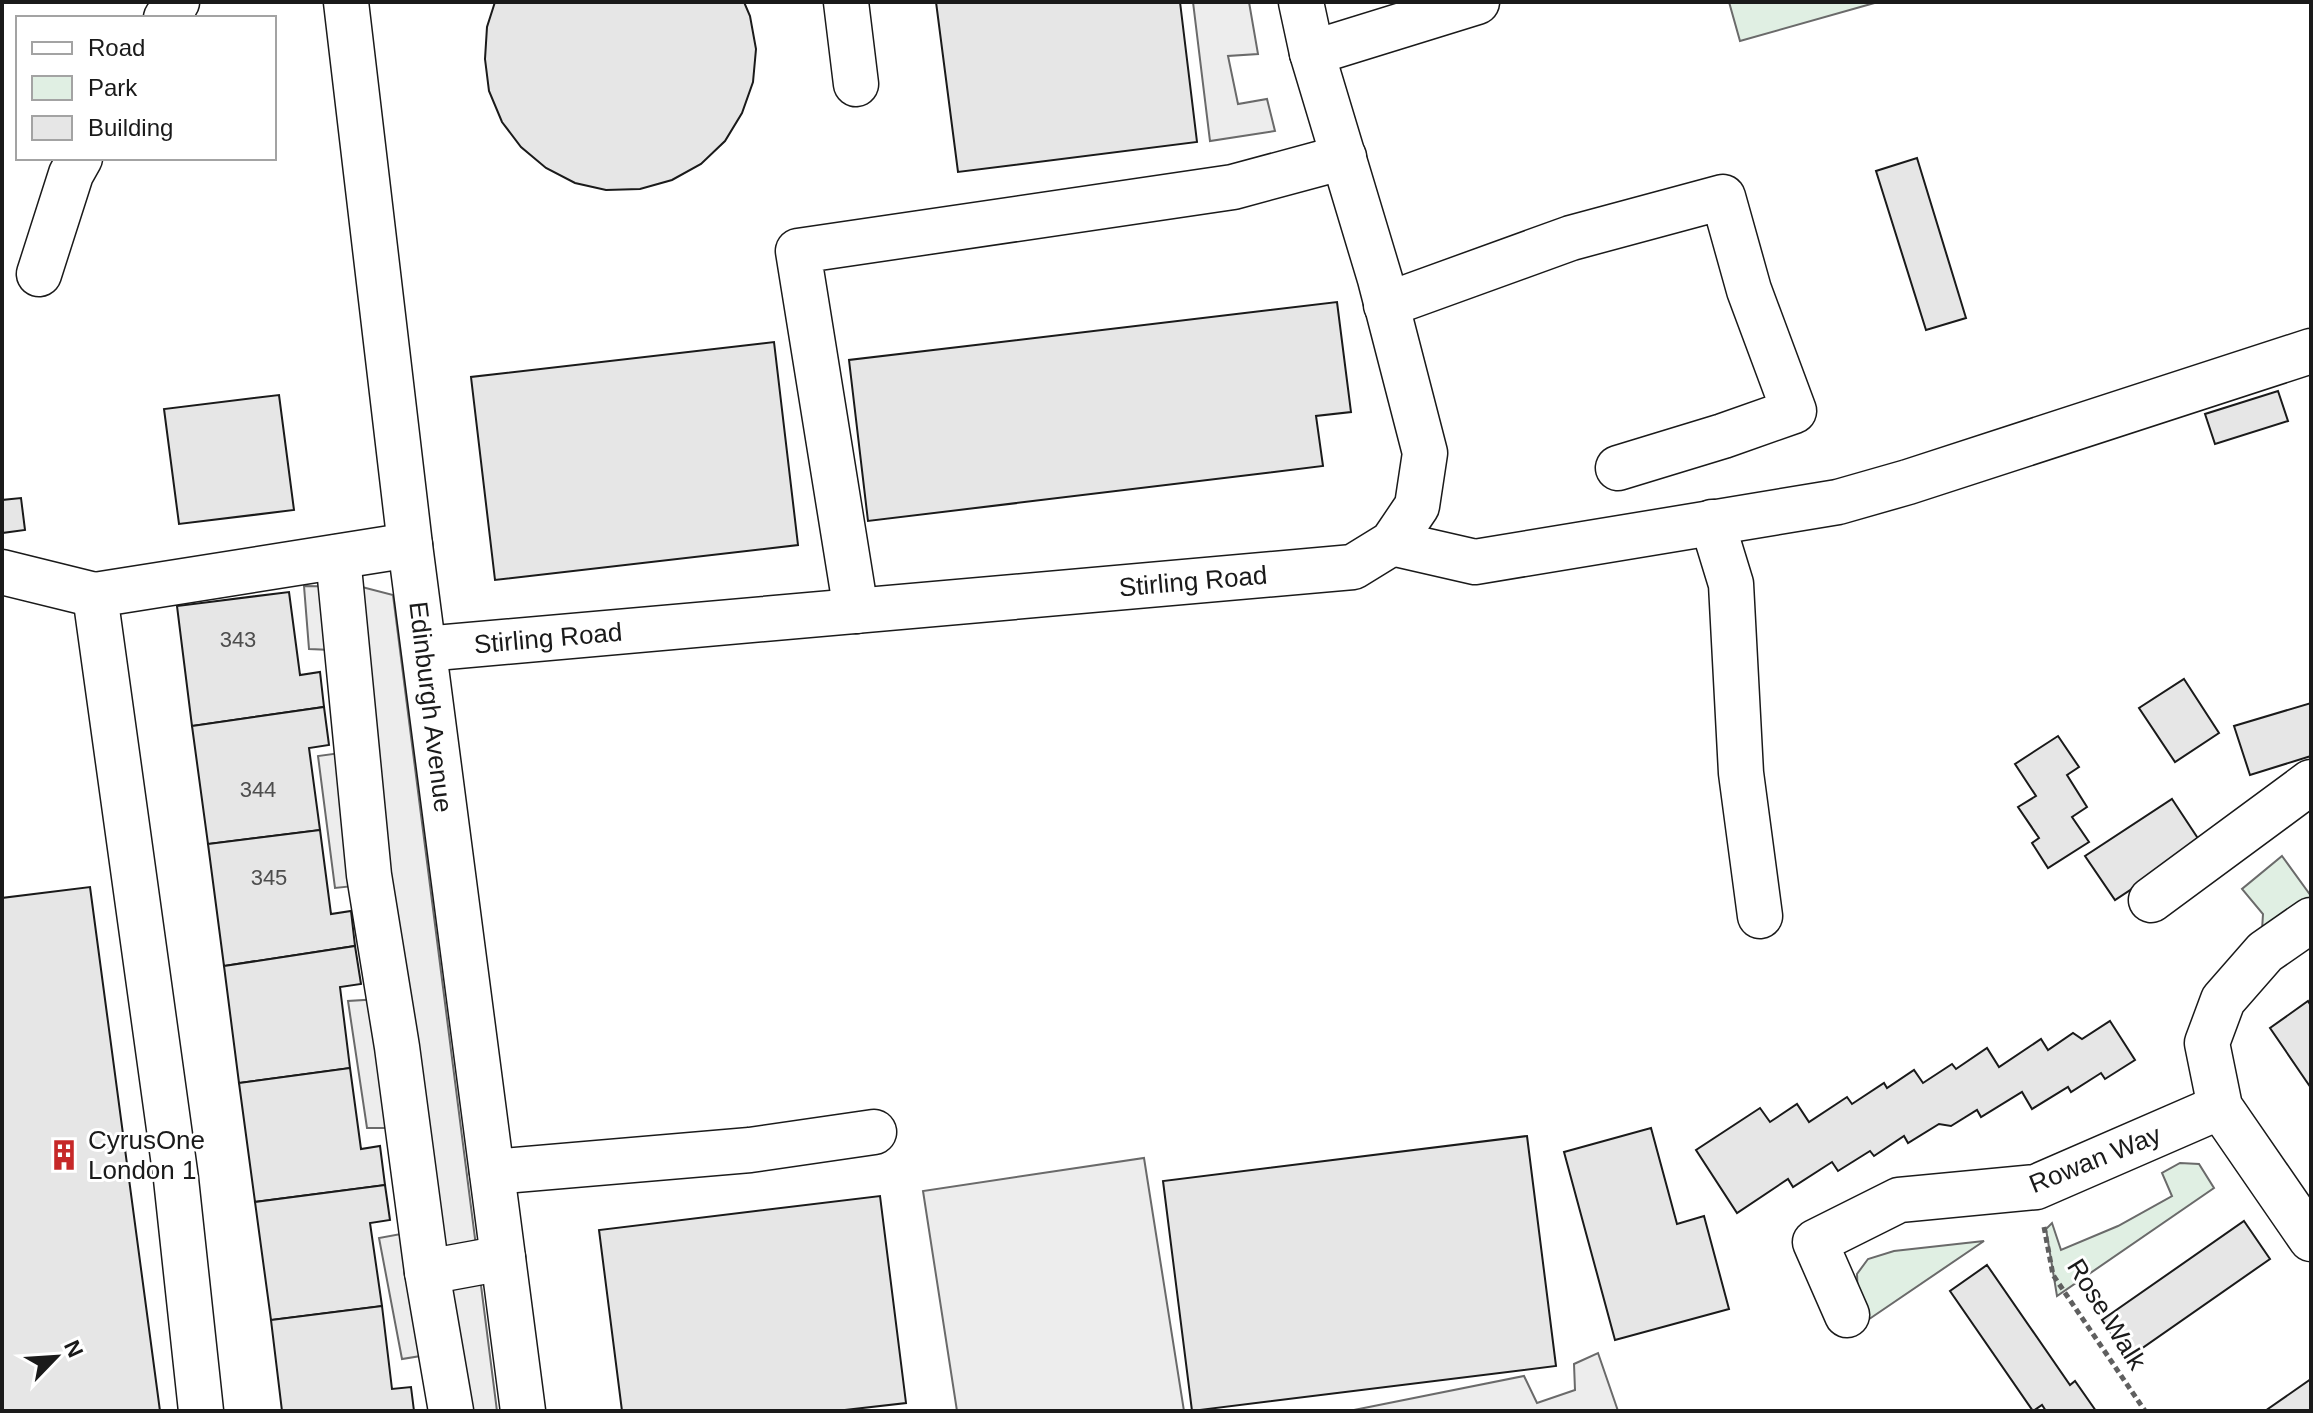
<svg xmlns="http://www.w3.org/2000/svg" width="2313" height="1413" viewBox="0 0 2313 1413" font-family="Arial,sans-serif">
  <rect width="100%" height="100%" fill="#fff"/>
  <!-- green -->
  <g fill="#e0efe3" stroke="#6a6a6a" stroke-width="2">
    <polygon points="1729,2 1878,2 1740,41"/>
    <polygon points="2282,856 2311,896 2311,915 2261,946 2263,914 2242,889"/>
    <polygon points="2180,1163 2199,1164 2214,1188 2057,1296 2046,1229 2052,1223 2061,1250 2118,1226 2172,1196 2162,1173"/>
    <polygon points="1984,1241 1859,1326 1857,1274 1868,1259 1894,1251"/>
  </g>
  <!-- parking -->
  <g fill="#ededed" stroke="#6a6a6a" stroke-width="2">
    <polygon points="1193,2 1249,2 1258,54 1228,56 1238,104 1267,99 1275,131 1210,141"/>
    <polygon points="304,586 362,587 393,595 497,1411 433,1411 427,1355 402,1359 379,1238 412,1232 394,1128 367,1128 348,1001 380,999 363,885 335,888 318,756 341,753 332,650 309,649"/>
    <polygon points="1144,1158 1184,1411 957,1411 923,1191"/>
    <polygon points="1598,1353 1618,1411 1349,1411 1524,1376 1537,1403 1575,1390 1574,1364"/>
  </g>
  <!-- building -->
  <g fill="#e6e6e6" stroke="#1a1a1a" stroke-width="2">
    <polygon points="495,2 744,2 750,16 756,49 753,82 742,113 725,141 701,164 672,180 640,189 606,190 575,183 546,168 521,147 502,122 489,91 485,59 487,27"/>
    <polygon points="936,2 1180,2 1197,142 958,172"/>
    <polygon points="1917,158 1966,318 1926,330 1876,171"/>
    <polygon points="1337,302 1351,412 1316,416 1323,466 868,521 849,360"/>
    <polygon points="774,342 798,545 495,580 471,377"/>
    <polygon points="2278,391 2288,421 2215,444 2205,414"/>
    <polygon points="279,395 294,510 179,524 164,409"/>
    <polygon points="21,498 25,530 2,533 2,500"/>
    <polygon points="289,592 300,675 320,672 324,707 192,726 177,606"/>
    <polygon points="2184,679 2219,733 2175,762 2139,708"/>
    <polygon points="2311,703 2311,756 2250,775 2234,726"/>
    <polygon points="324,707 329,745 309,748 320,830 208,844 192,726"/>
    <polygon points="2058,736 2079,767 2067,775 2087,807 2072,817 2089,842 2048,868 2032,843 2039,838 2018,807 2036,796 2015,764"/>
    <polygon points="2172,799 2201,843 2115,900 2085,856"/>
    <polygon points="320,830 331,914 351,911 355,946 224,966 208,844"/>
    <polygon points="90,887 160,1411 2,1411 2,898"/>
    <polygon points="355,946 361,984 340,987 350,1068 239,1083 224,966"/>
    <polygon points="2308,1001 2311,1006 2311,1088 2270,1028"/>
    <polygon points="2110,1021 2135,1060 2105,1079 2101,1073 2071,1092 2068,1087 2032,1109 2022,1092 1981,1117 1977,1110 1951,1126 1939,1124 1908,1143 1904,1136 1874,1156 1870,1151 1838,1171 1832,1162 1793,1187 1788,1179 1737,1213 1696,1150 1760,1108 1770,1122 1797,1104 1809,1122 1847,1097 1852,1104 1884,1083 1887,1088 1914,1070 1923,1083 1952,1064 1956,1069 1987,1048 1999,1067 2041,1039 2048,1050 2073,1033 2082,1039"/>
    <polygon points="350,1068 361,1149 380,1146 385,1185 255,1202 239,1083"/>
    <polygon points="1651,1128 1677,1224 1704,1216 1729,1309 1615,1340 1564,1152"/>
    <polygon points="1527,1136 1556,1366 1192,1411 1163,1181"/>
    <polygon points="385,1185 390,1220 370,1223 382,1306 271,1320 255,1202"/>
    <polygon points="880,1196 906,1403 836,1411 622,1411 599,1230"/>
    <polygon points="2244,1221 2270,1259 2128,1358 2102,1320"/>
    <polygon points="1987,1265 2070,1385 2075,1381 2096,1411 2046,1411 2042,1405 2033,1411 1950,1291"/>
    <polygon points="382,1306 392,1389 411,1387 414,1411 282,1411 271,1320"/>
    <polygon points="2311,1379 2311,1411 2265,1411"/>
  </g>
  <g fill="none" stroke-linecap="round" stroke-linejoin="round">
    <defs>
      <g id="minor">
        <polyline points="346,2 410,545 523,1411"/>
        <polyline points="846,2 856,84"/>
        <polyline points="166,18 177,2"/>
        <polyline points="1312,53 1477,2"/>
        <polyline points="39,274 71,174 80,158"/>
        <polyline points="1386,305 1571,238 1723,197 1749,290 1794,411 1723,436 1618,468"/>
        <polyline points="1712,522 1731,584 1741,773 1760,916"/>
        <polyline points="1392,543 1475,562 1838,502 1908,482 2311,351"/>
        <polyline points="338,557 369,875 397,1047 427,1272 451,1411"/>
        <polyline points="2,572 95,595"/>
        <polyline points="856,611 798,251 1233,187 1344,157"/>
        <polyline points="424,649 1353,567 1392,543 1417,506 1425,453 1380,279 1312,53 1301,2"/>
        <polyline points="2151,900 2311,782"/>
        <polyline points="2311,920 2265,952 2223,1000 2207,1043 2220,1107 2311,1239"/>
        <polyline points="492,1172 750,1150 874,1132"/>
        <polyline points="427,1272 503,1258"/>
        <polyline points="1847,1315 1815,1242 1899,1200 2036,1187 2220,1107"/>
        <polyline points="201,1411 176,1179 95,595 410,545"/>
      </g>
    </defs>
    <!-- minor casing -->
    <use href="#minor" stroke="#1a1a1a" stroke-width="47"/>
    <!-- path -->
    <polyline stroke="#5f5f5f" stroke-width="5" stroke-dasharray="6 4" stroke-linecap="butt" points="2044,1227 2053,1275 2145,1411"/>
    <!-- minor -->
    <use href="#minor" stroke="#fff" stroke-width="44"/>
  </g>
  <!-- icons -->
  <defs>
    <symbol id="building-bare" viewBox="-9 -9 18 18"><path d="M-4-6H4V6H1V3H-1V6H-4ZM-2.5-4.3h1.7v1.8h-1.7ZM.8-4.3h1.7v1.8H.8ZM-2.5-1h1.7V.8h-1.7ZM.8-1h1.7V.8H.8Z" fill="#c62828" stroke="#fff" stroke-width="2.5" paint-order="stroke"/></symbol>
  </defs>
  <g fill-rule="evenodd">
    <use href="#building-bare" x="42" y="1133" width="44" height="44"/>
  </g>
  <g text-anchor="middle" stroke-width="6" stroke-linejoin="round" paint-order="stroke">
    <!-- number labels -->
    <g font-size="22" fill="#4d4d4d">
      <text x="238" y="647">343</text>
      <text x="258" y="797">344</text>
      <text x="269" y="885">345</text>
    </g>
    <!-- street labels -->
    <g font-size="26" fill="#1a1a1a" stroke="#fff">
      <text transform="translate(1193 581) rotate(-5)" y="9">Stirling Road</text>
      <text transform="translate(548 638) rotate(-5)" y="9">Stirling Road</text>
      <text transform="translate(431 707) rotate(83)" y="9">Edinburgh Avenue</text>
      <text transform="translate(2095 1159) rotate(-22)" y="9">Rowan Way</text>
      <text transform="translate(2107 1314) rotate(58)" y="9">Rose Walk</text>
    </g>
    <!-- poi labels -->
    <g font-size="26" fill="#1a1a1a" stroke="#fff" text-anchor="start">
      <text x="88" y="1149">CyrusOne<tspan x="88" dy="30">London 1</tspan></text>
    </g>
  </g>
  <!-- border -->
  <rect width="2313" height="1413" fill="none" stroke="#1a1a1a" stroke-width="8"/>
  <!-- legend -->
  <rect x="16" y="16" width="260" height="144" fill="#ffffff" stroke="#a3a3a3" stroke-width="2"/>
  <rect x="32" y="42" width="40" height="12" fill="#ffffff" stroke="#a3a3a3" stroke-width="2"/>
  <text x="88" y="56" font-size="24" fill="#1a1a1a">Road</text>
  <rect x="32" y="76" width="40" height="24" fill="#e0efe3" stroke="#a3a3a3" stroke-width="2"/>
  <text x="88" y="96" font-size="24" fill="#1a1a1a">Park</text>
  <rect x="32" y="116" width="40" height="24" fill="#e6e6e6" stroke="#a3a3a3" stroke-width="2"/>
  <text x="88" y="136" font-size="24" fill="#1a1a1a">Building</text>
  <!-- north arrow -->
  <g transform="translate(56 1357) rotate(65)" stroke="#ffffff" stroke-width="6" paint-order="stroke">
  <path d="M0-6L14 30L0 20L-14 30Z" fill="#1a1a1a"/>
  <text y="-12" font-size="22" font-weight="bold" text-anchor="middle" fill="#1a1a1a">N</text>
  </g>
</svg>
